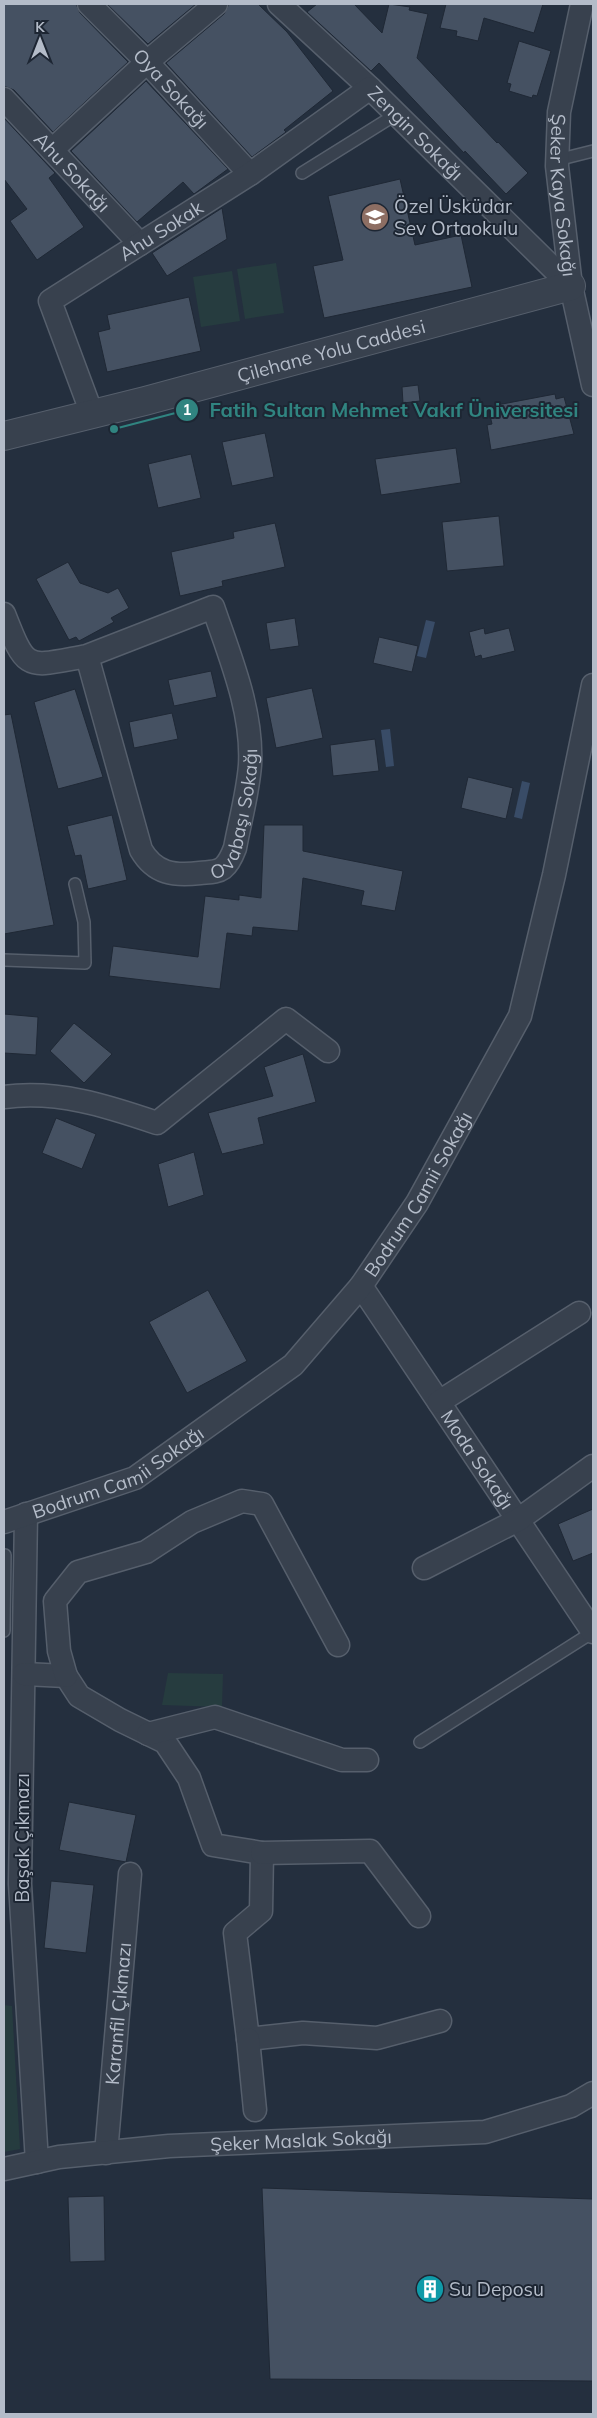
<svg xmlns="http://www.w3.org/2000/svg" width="597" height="2418" viewBox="0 0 597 2418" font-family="Mulish,sans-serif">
  <rect width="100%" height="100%" fill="#242f3e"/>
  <!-- green -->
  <g fill="#263c3f">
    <polygon points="276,263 284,313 245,319 237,269"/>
    <polygon points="232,271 240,321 201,327 193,277"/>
    <polygon points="168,1673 223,1674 222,1707 162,1705"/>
    <polygon points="4,2005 12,2006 20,2149 4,2152"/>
  </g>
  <!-- water -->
  <g fill="#394c67">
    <polygon points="426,620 435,622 426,658 417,656"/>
    <polygon points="390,729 394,766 386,767 381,730"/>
    <polygon points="522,781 530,783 522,819 514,817"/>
  </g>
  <!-- building -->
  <g fill="#455162" stroke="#1f2835">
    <polygon points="4,4 76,4 80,13 128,62 53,132 14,90 4,86"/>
    <polygon points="107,4 196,4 148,44"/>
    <polygon points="229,4 258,4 287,32 333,91 284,130 286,132 252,157 166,63 224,14"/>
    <polygon points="317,4 354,4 382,33 389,4 410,7 409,10 428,14 417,58 497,143 498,142 528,173 506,194 465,151 464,153 379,63 371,71 307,12"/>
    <polygon points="446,4 543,4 534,33 484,18 478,41 456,36 457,31 440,28"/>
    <polygon points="519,41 551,51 537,96 533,95 532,98 509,91 511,84 507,83"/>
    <polygon points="146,81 228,169 194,194 183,182 137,222 71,151"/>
    <polygon points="4,118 55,173 49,178 84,227 37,260 10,221 27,209 4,179"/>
    <polygon points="400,179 415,245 461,235 472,287 324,318 313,266 343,260 328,196"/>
    <polygon points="222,208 227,239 167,276 152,253"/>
    <polygon points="189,297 201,351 107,372 98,332 110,329 107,315"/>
    <polygon points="418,385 420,401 403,403 402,387"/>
    <polygon points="555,394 556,399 564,397 574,434 491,450 487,425 492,424 489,411 498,409 497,405"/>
    <polygon points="265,433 274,477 232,486 222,442"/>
    <polygon points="456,448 461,483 381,495 375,459"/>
    <polygon points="191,454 201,498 158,508 148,464"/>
    <polygon points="499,516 504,566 447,571 442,522"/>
    <polygon points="275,523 285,567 222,581 223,586 180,596 171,552 234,538 233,532"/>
    <polygon points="68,562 80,583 108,593 118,588 129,608 111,618 114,622 79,641 76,637 69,640 36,579"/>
    <polygon points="295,618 299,646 270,650 266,623"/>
    <polygon points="484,628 485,634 509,628 515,651 482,659 481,655 475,657 469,632"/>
    <polygon points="379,637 418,646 412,672 373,663"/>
    <polygon points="211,671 217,697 174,706 168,680"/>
    <polygon points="312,688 323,738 276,748 266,698"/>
    <polygon points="75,689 103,777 58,789 34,702"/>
    <polygon points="172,713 178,739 134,748 129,722"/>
    <polygon points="11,714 54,925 4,934 4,715"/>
    <polygon points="375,739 379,771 333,776 330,745"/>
    <polygon points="468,777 513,788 506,819 461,808"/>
    <polygon points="112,815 127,880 88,889 81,855 75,856 67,826"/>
    <polygon points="264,825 303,825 303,851 403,871 395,911 361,905 364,891 303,878 298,931 253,927 252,936 227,933 220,989 109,976 113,946 198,957 205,896 239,900 239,895 261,898"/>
    <polygon points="4,1014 38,1017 36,1055 4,1053"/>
    <polygon points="74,1023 112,1054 84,1083 50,1051"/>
    <polygon points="303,1054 316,1102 258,1118 264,1144 222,1154 208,1113 273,1096 264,1067"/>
    <polygon points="56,1118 96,1134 82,1169 42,1153"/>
    <polygon points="194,1152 204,1195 168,1207 158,1164"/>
    <polygon points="208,1290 247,1361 187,1393 149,1322"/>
    <polygon points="593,1509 593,1553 573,1561 558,1524"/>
    <polygon points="69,1802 136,1815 126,1862 59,1850"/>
    <polygon points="51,1881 94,1885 86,1953 44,1948"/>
    <polygon points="262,2188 593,2199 593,2381 270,2379"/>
    <polygon points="104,2196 105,2261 70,2262 68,2197"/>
  </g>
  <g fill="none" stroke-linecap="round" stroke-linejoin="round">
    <defs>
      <g id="service">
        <polyline points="557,160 593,151"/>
        <polyline points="302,173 395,115"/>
        <polyline points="4,960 85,963 84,922 75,884"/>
        <polyline points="4,1631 5,1555"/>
        <polyline points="420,1742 593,1632"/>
      </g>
      <g id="minor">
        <path id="s1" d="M89,4L147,62L250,174"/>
        <path id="s2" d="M279,4L370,88L571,286"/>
        <path id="s3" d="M582,4L559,112L557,166L571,286L593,385"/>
        <path id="s4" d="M4,99L140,244"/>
        <polyline points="52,150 147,62 216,4"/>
        <path id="s5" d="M92,414L50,301L250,174L370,88"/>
        <path id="s6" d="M4,614C27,673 26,667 87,656L141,850C155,874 174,876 200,873C208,872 216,873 223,868C229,863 232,856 235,848C240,821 248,792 250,765C253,711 230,657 213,607L87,656"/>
        <path d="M4,1097C58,1090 107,1106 157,1123L286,1019L328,1051"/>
        <path id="s7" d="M361,1286L593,1632"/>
        <polyline points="439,1402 579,1313"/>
        <polyline points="26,1514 20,1884 37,2162"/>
        <path id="s8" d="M4,1522L135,1478L293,1365L361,1286L417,1203L520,1016L554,875L593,685"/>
        <polyline points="424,1568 518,1520 593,1466"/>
        <polyline points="24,1674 66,1676 79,1696 120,1720 165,1742 189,1778 213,1845 262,1853 261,1911 235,1933 248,2039 303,2033 377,2038 440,2021"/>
        <polyline points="66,1676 59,1651 55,1601 78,1572 146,1552 192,1522 242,1501 262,1504 338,1645"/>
        <polyline points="148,1734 215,1717 342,1760 367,1760"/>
        <polyline points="262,1853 370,1851 419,1916"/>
        <polyline points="248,2039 255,2110"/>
        <path id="s9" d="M106,2153L130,1874"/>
        <path id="s10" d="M4,2169L59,2157L169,2146L485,2132L571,2106L593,2093"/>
      </g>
      <g id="tertiary">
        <path id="s11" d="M4,436L145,401L571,286"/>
      </g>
    </defs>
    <!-- service casing -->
    <use href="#service" stroke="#565f6c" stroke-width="14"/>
    <!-- minor casing -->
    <use href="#minor" stroke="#565f6c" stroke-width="25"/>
    <!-- tertiary casing -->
    <use href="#tertiary" stroke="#565f6c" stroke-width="30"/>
    <!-- service -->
    <use href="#service" stroke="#38414e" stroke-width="11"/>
    <!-- minor -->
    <use href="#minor" stroke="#38414e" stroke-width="22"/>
    <!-- tertiary -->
    <use href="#tertiary" stroke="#38414e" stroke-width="28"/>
  </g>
  <!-- icons -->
  <defs>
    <symbol id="school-disc" viewBox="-11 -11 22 22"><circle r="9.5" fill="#8d6e63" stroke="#1d2633"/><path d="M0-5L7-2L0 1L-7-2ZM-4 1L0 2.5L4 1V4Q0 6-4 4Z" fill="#fff"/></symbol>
    <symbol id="building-disc" viewBox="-11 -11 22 22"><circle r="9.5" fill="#0f9aa8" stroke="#1d2633"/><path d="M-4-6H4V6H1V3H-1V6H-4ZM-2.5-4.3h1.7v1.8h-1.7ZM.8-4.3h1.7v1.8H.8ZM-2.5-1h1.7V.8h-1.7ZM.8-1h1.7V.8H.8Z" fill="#fff"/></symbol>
  </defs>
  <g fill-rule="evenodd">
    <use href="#school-disc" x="359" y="201" width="32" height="32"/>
    <use href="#building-disc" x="414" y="2273" width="32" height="32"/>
  </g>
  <g text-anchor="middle" stroke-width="4" stroke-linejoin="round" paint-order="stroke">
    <!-- street labels -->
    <g font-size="19" fill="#b4bcc9" stroke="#1d2633">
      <text dy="7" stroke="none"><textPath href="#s1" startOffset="118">Oya Sokağı</textPath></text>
      <text dy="7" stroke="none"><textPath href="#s2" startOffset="188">Zengin Sokağı</textPath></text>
      <text dy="7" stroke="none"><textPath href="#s4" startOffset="100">Ahu Sokağı</textPath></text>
      <text dy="7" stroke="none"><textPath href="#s3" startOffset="194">Şeker Kaya Sokağı</textPath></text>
      <text dy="7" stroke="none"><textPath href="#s5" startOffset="252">Ahu Sokak</textPath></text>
      <text dy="7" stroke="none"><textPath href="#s11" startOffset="338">Çilehane Yolu Caddesi</textPath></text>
      <text dy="7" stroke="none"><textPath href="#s6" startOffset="461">Ovabaşı Sokağı</textPath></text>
      <text dy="7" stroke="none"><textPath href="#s8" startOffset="545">Bodrum Camii Sokağı</textPath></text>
      <text dy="7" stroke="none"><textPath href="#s7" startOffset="209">Moda Sokağı</textPath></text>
      <text dy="7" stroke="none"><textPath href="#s8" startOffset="125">Bodrum Camii Sokağı</textPath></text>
      <text transform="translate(22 1838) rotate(-90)" y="7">Başak Çıkmazı</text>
      <text dy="7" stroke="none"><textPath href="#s9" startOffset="140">Karanfil Çıkmazı</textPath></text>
      <text dy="7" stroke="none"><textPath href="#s10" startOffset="299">Şeker Maslak Sokağı</textPath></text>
    </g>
    <!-- poi labels -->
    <g font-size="19" fill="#b4bcc9" stroke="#1d2633" text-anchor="start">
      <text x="394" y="213">Özel Üsküdar<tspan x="394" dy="22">Sev Ortaokulu</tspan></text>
      <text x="449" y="2296">Su Deposu</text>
    </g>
  </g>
  <!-- callouts -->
  <path fill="none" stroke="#308480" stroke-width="2" d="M114 429L187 410"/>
  <g fill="#308480" stroke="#1d2633" stroke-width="2">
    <circle cx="114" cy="429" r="5"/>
    <circle cx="187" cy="410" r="12"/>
  </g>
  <g font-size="15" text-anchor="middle" font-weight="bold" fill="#fff">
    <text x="187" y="415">1</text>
  </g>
  <g font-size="20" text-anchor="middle" font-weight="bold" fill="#308480" stroke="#1d2633" stroke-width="4" stroke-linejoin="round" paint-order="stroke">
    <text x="394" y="417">Fatih Sultan Mehmet Vakıf Üniversitesi</text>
  </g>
  <!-- border -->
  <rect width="597" height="2418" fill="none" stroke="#b4bcc9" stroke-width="10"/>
  <!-- north arrow -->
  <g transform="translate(40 40)" stroke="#1d2633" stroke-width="4" paint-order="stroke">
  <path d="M0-4L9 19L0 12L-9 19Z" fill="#b4bcc9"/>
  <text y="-8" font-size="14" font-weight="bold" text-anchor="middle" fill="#b4bcc9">K</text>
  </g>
</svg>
